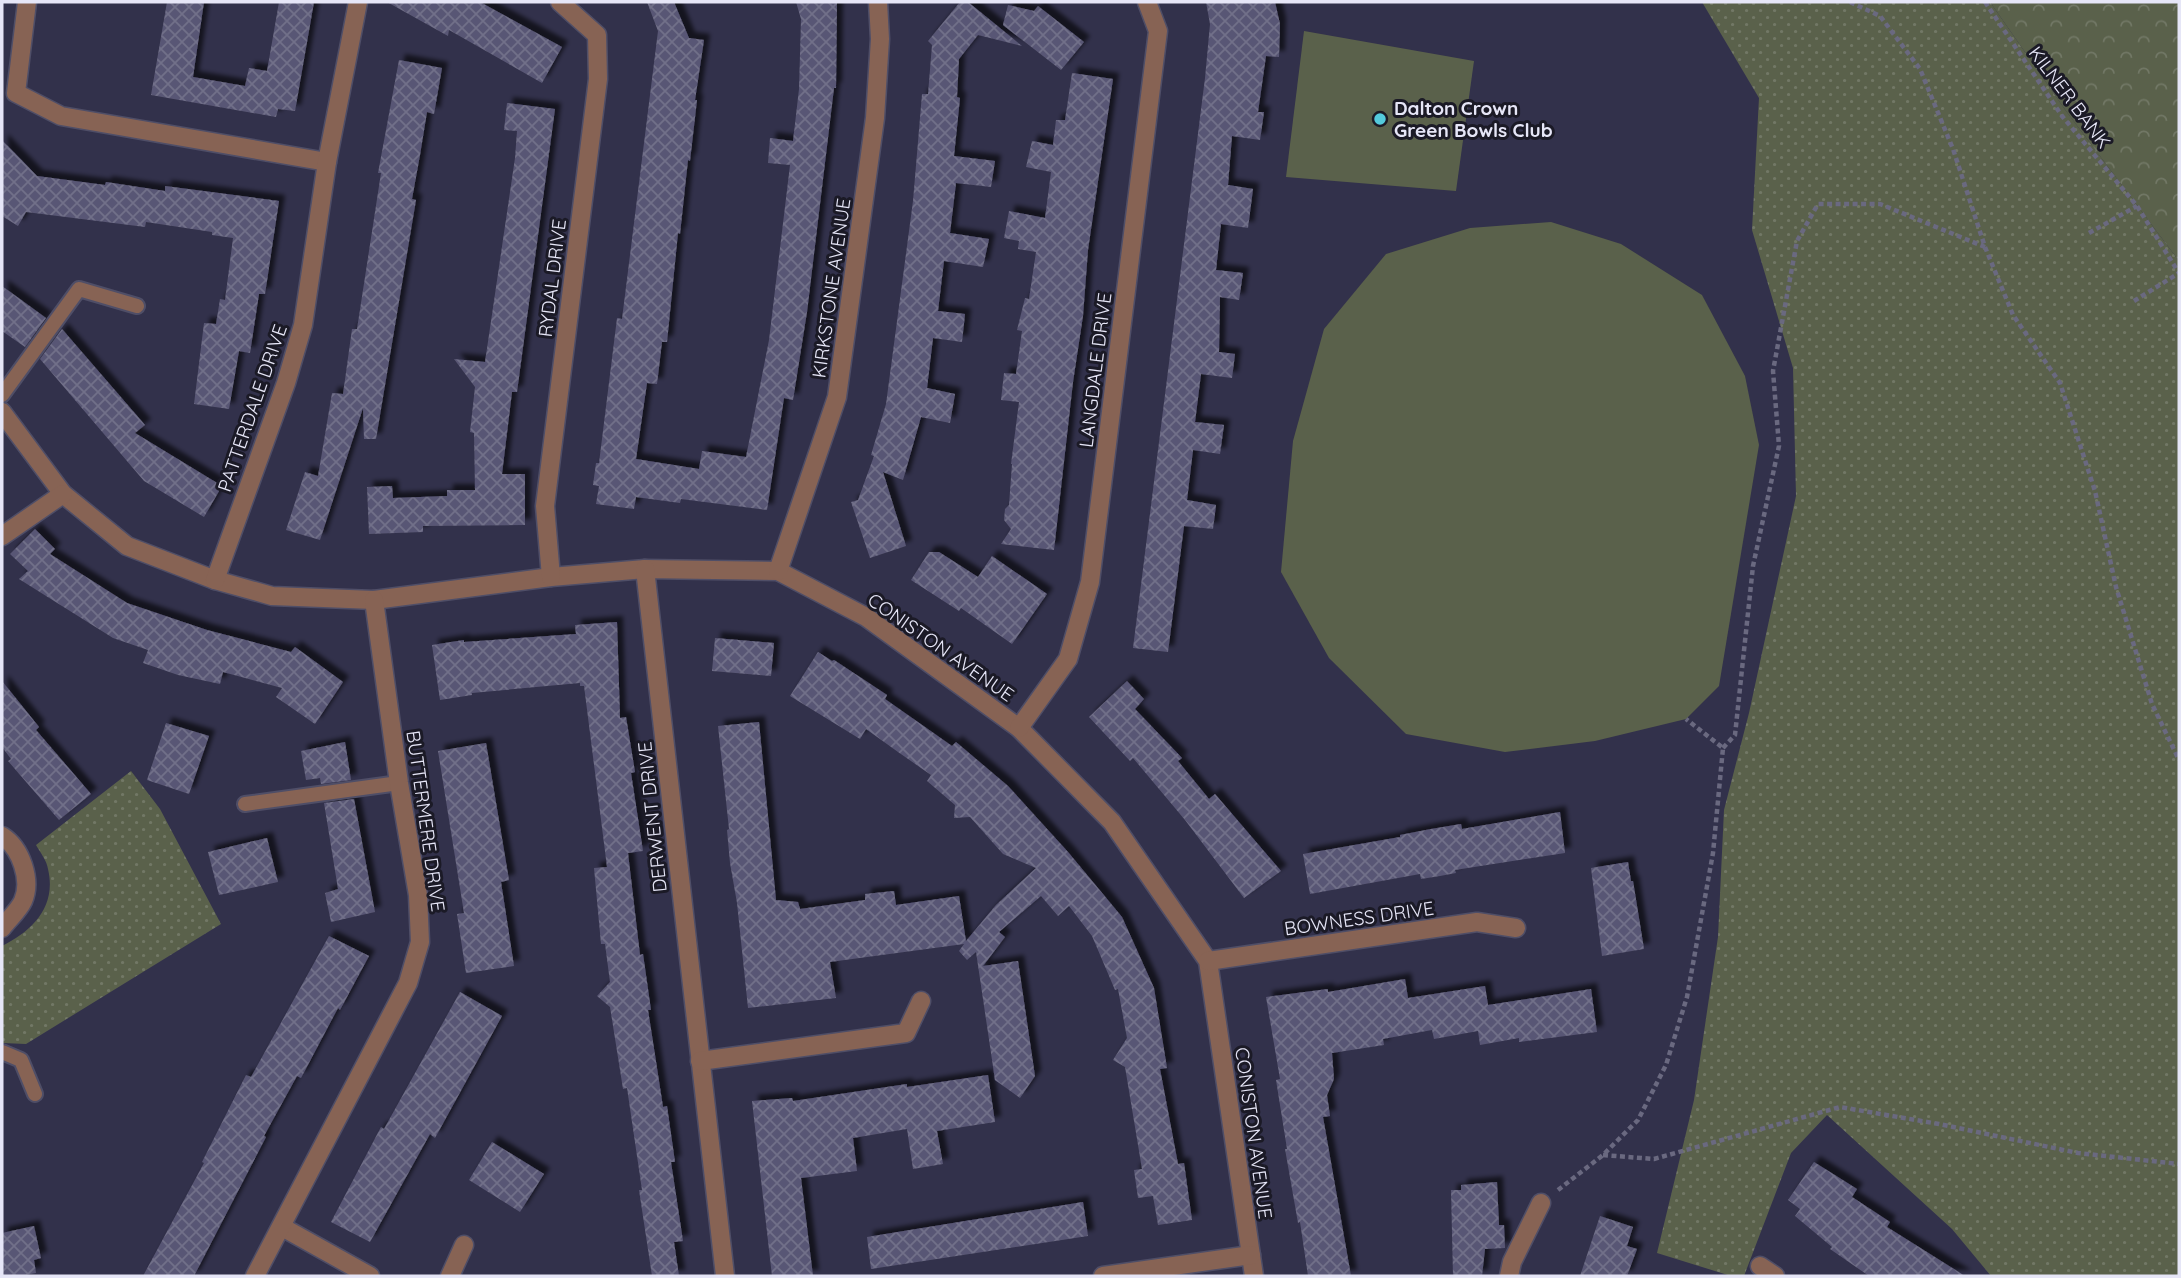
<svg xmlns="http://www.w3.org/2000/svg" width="2181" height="1278" viewBox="0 0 2181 1278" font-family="Quicksand,sans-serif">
  <defs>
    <pattern id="green-dots" width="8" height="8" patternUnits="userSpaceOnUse" patternTransform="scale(1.75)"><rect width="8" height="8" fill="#5a614b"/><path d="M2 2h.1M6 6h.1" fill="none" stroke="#727866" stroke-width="1.8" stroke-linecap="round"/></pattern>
    <pattern id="forest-crowns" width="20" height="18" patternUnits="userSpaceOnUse" patternTransform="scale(1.75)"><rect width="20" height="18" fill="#5a614b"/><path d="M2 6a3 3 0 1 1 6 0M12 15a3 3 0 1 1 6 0" fill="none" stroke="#727866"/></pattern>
    <pattern id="building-cross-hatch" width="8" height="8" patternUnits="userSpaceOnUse" patternTransform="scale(1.75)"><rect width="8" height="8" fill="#595774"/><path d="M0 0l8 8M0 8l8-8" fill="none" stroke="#716f89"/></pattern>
    <filter id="shadow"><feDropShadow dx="6" dy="-6" stdDeviation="2" flood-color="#0009"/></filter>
  </defs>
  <rect width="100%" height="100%" fill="#32314b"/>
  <!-- green -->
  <g fill="url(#green-dots)">
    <polygon points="1702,2 1990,2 2066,111 2179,261 2179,1276 1991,1276 1952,1229 1827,1115 1791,1153 1744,1276 1731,1276 1657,1253 1694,1100 1718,937 1724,810 1749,713 1796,496 1793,368 1752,230 1759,98"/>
    <path d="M131,771L160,809L221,924L26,1044L3,1043L2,946C32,931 57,907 48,869C47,861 40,852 36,845Z"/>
  </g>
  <!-- forest -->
  <polygon fill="url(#forest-crowns)" points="1990,2 2179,2 2179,261 2066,111"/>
  <!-- pitch -->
  <g fill="#5a614b">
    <polygon points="1304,31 1474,61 1456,191 1286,177"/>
    <polygon points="1551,222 1621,244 1702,295 1745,376 1759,445 1719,686 1686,719 1595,741 1505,752 1406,734 1329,658 1281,572 1293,441 1324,329 1386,254 1470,228"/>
  </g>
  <!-- building -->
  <g fill="url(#building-cross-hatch)" filter="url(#shadow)">
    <polygon points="167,2 204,2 193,77 245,86 249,68 267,71 279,2 314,2 295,111 278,109 276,117 151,95"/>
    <polygon points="387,2 480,2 562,47 542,83 449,30 448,36"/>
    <polygon points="647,2 674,2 689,38 704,40 695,100 697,100 690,161 688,160 680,234 678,233 667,342 662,342 657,384 647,383 636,459 699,469 702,451 746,457 769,340 790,165 768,163 770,138 793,141 799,89 801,19 796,2 837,2 836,88 834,88 807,312 793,400 784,398 767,510 681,499 680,503 636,497 634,509 596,504 599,486 593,485 596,463 599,463 617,318 622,319 658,31"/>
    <polygon points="960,2 968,2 1022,46 978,35 959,59 957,97 960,98 954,156 995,161 991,187 956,183 950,233 989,239 983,267 944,261 938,311 965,314 962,342 933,338 927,388 955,394 950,423 921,417 903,480 883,472 906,546 870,558 851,502 858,500 874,456 871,455 886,404 913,201 922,94 928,94 932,45 928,41"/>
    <polygon points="1206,2 1275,2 1280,24 1279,57 1266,56 1258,112 1264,112 1260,140 1232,136 1228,185 1253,189 1248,228 1221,224 1216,270 1243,273 1239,300 1220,297 1219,352 1235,354 1232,378 1201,374 1195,422 1224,425 1220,454 1193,450 1187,500 1216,505 1213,529 1184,526 1168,652 1133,648 1205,78 1210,24"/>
    <polygon points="1008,5 1034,11 1038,6 1084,42 1061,70 1003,25"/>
    <polygon points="399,60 442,68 434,114 427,112 420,155 412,199 416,200 376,439 364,439 363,408 320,540 286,530 305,472 318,476 332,393 343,394 352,329 357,329 381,173 378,173"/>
    <polygon points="1072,73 1113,79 1088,250 1083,316 1073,382 1054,550 1001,544 1011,529 1004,520 1005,509 1009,505 1012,464 1011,464 1019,402 1001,400 1004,373 1016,374 1022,331 1017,330 1025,298 1029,299 1036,252 1018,249 1019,241 1004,238 1009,211 1045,218 1051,172 1026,167 1032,141 1053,145 1056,120 1065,120"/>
    <polygon points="507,103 555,109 517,392 512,392 502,474 525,474 525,525 423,526 423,532 369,534 367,487 392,486 393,498 447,496 447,490 475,490 474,433 470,432 475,387 454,359 485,362 515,158 517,131 504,130"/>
    <polygon points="2,140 37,176 105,185 106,182 165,191 165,186 279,201 265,294 259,294 250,353 239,351 229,409 194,404 204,323 216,324 220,299 225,300 233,238 212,235 212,232 146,222 145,227 26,212 18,226 2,216"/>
    <polygon points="2,286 46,318 25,347 2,331"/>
    <polygon points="62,329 145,425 135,433 222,486 204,517 144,481 40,359"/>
    <polygon points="35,529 55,549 50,554 127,603 207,630 291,652 295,647 343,682 315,724 276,697 282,688 223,672 220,684 178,675 143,663 148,650 113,638 19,579 28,571 10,554"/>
    <polygon points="929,552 939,552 978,577 992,556 1047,594 1012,644 961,608 959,611 911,580"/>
    <polygon points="617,622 620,718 626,717 635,772 631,773 643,851 628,853 640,955 643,954 651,1010 648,1010 655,1055 663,1107 667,1106 675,1162 671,1162 683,1241 674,1242 679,1276 652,1276 639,1190 642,1190 627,1088 623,1089 610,1007 597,996 610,982 605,944 601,944 594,868 607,867 584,686 580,686 580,683 472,693 472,695 440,700 432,645 464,640 464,642 576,634 575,625"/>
    <polygon points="715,638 774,643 771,676 712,671"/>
    <polygon points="818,652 832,661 834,660 887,695 885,699 952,746 956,742 1008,786 1068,852 1122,917 1154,988 1167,1068 1160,1069 1178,1164 1184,1163 1192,1220 1158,1225 1153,1196 1138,1198 1134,1170 1142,1169 1125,1067 1113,1060 1127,1038 1118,989 1115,990 1092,936 1069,906 1058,916 1041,896 999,932 1005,937 983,966 1018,961 1035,1076 1020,1098 995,1080 976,952 967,960 959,951 964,944 830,962 836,998 748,1008 737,903 730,863 727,830 729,829 718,726 759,722 776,900 798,902 800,909 865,900 865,894 894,891 896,905 959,896 966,941 996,905 1036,868 1003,854 970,817 954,818 955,805 927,781 931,775 898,752 866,729 860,739 790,696"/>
    <polygon points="2,681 39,727 36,730 91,794 59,820 8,761 11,759 2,747"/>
    <polygon points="1127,681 1144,699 1135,709 1182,758 1178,761 1209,799 1215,794 1281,871 1244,898 1185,820 1133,758 1130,761 1089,717"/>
    <polygon points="166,723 209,736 189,794 147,780"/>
    <polygon points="345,742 351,780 321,784 320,778 306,780 301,751"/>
    <polygon points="486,743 509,880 501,882 514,966 466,973 457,914 464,913 438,751"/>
    <polygon points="354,799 375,912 331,922 325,893 338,889 324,803"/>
    <polygon points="1560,812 1565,853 1455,870 1456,873 1440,876 1421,879 1420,874 1310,894 1303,854 1400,837 1400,835 1431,829 1461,824 1462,829"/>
    <polygon points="267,838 278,882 219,895 208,852"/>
    <polygon points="1628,862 1631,881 1633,881 1644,949 1602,956 1591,868"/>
    <polygon points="329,936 369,956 355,982 340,1010 338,1008 301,1078 297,1076 264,1136 266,1137 194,1276 143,1276 204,1163 202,1162 246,1075 251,1077"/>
    <polygon points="1405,979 1408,998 1485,986 1488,1005 1591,989 1597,1032 1519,1042 1519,1038 1480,1045 1478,1031 1434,1039 1432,1030 1383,1039 1384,1045 1332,1053 1334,1079 1327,1095 1330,1116 1323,1117 1351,1276 1308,1276 1300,1222 1298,1223 1285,1149 1287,1149 1276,1080 1280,1079 1266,997 1328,989 1328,992"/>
    <polygon points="460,992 502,1016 435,1138 430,1134 370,1242 331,1222 381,1127 384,1129"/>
    <polygon points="988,1075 995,1122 937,1131 943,1164 913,1169 907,1129 853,1138 857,1171 801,1178 813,1276 772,1276 752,1101 792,1098 793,1101 907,1084 907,1087"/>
    <polygon points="492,1142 544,1174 520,1212 469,1180"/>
    <polygon points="1814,1162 1857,1189 1852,1197 1890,1222 1887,1227 1965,1276 1869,1276 1830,1249 1832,1247 1795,1216 1800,1209 1788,1200"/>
    <polygon points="1497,1182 1499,1225 1504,1225 1505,1248 1485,1249 1482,1276 1453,1276 1451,1190 1461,1190 1461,1185"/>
    <polygon points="1083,1202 1088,1236 871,1269 867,1237"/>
    <polygon points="1600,1216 1633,1227 1627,1246 1637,1249 1627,1276 1580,1276"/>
    <polygon points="34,1226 41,1258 34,1260 36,1273 20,1276 2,1276 2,1233"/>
  </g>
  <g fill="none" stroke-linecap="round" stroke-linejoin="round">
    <defs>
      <g id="lane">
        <polyline points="2,395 79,289 137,306"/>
        <polyline points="245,804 399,783"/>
        <polyline points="2,1052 21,1060 35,1094"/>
      </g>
      <g id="street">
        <polyline points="27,2 16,93 61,116 327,162"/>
        <polyline points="2,412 63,494 127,546 215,580 272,596 374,600 551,577 645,569 778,571 866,617 1019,728 1112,822 1208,961 1254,1276"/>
        <polyline points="2,536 63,494"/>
        <polyline points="645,569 725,1276"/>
        <polyline points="778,571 837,397 875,118 880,39 878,2"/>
        <polyline points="551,577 545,506 598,79 597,35 560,2"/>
        <polyline points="215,580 286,383 303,325 327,162 358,2"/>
        <polyline points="1019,728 1068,659 1090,582 1158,31 1147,2"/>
        <path d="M2,836C21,848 32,880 23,901C19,910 8,920 2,928"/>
        <polyline points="1208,961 1477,922 1516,928"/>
        <polyline points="700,1061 906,1033 921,1001"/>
        <polyline points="282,1227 370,1276"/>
        <polyline points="1760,1266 1775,1276"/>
        <polyline points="255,1276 408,983 420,942 418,895 399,783 374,600"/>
        <polyline points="450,1276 464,1245"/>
        <polyline points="1103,1276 1251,1255"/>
        <polyline points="1509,1276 1512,1262 1541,1203"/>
      </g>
    </defs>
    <!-- lane casing -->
    <use href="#lane" stroke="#4f4e67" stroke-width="18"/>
    <!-- street casing -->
    <use href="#street" stroke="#4f4e67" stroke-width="21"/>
    <!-- path -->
    <g stroke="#6a6980" stroke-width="4.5" stroke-dasharray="5 3.5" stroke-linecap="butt">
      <polyline points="1850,2 1880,16 1920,69 1953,149 1985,247 2013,315 2060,383 2095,491 2116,587 2152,704 2179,760"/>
      <polyline points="1985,2 2062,116 2137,206 2179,273"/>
      <polyline points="2089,233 2137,206"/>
      <polyline points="2134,301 2179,273"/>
      <polyline points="1723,748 1735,735 1753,566 1779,446 1773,371 1797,241 1818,204 1880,204 1985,247"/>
      <polyline points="1603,1155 1654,1159 1840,1107 1939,1124 2078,1153 2179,1164"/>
      <polyline points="1558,1190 1603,1155 1638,1120 1666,1065 1687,997 1713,853 1723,748 1686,719"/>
    </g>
    <!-- lane -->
    <use href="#lane" stroke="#876354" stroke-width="14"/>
    <!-- street -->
    <use href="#street" stroke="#876354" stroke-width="18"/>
  </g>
  <!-- markers -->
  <circle fill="#54cadc" stroke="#1b1a26" stroke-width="2.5" cx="1380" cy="119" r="7"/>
  <g text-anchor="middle" stroke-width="6" stroke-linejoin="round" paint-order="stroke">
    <!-- street labels -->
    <g font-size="19" fill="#e6e6f7" stroke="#1b1a26">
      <text transform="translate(2070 97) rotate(53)" y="7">KILNER BANK</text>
      <text transform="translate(552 278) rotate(-83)" y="7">RYDAL DRIVE</text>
      <text transform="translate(831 288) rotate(-82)" y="7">KIRKSTONE AVENUE</text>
      <text transform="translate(1095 370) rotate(-83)" y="7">LANGDALE DRIVE</text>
      <text transform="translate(252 408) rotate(-71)" y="7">PATTERDALE DRIVE</text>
      <text transform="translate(941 647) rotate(35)" y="7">CONISTON AVENUE</text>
      <text transform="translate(652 817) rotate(-96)" y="7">DERWENT DRIVE</text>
      <text transform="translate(426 821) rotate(82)" y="7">BUTTERMERE DRIVE</text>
      <text transform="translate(1359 918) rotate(-8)" y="7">BOWNESS DRIVE</text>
      <text transform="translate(1254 1133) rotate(82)" y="7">CONISTON AVENUE</text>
    </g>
    <!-- poi labels -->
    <g font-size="19" font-weight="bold" fill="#e6e6f7" stroke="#1b1a26" text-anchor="start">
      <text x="1394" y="115">Dalton Crown<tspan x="1394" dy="22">Green Bowls Club</tspan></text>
    </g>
  </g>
  <!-- border -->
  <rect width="2181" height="1278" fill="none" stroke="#e6e6f7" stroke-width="7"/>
</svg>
